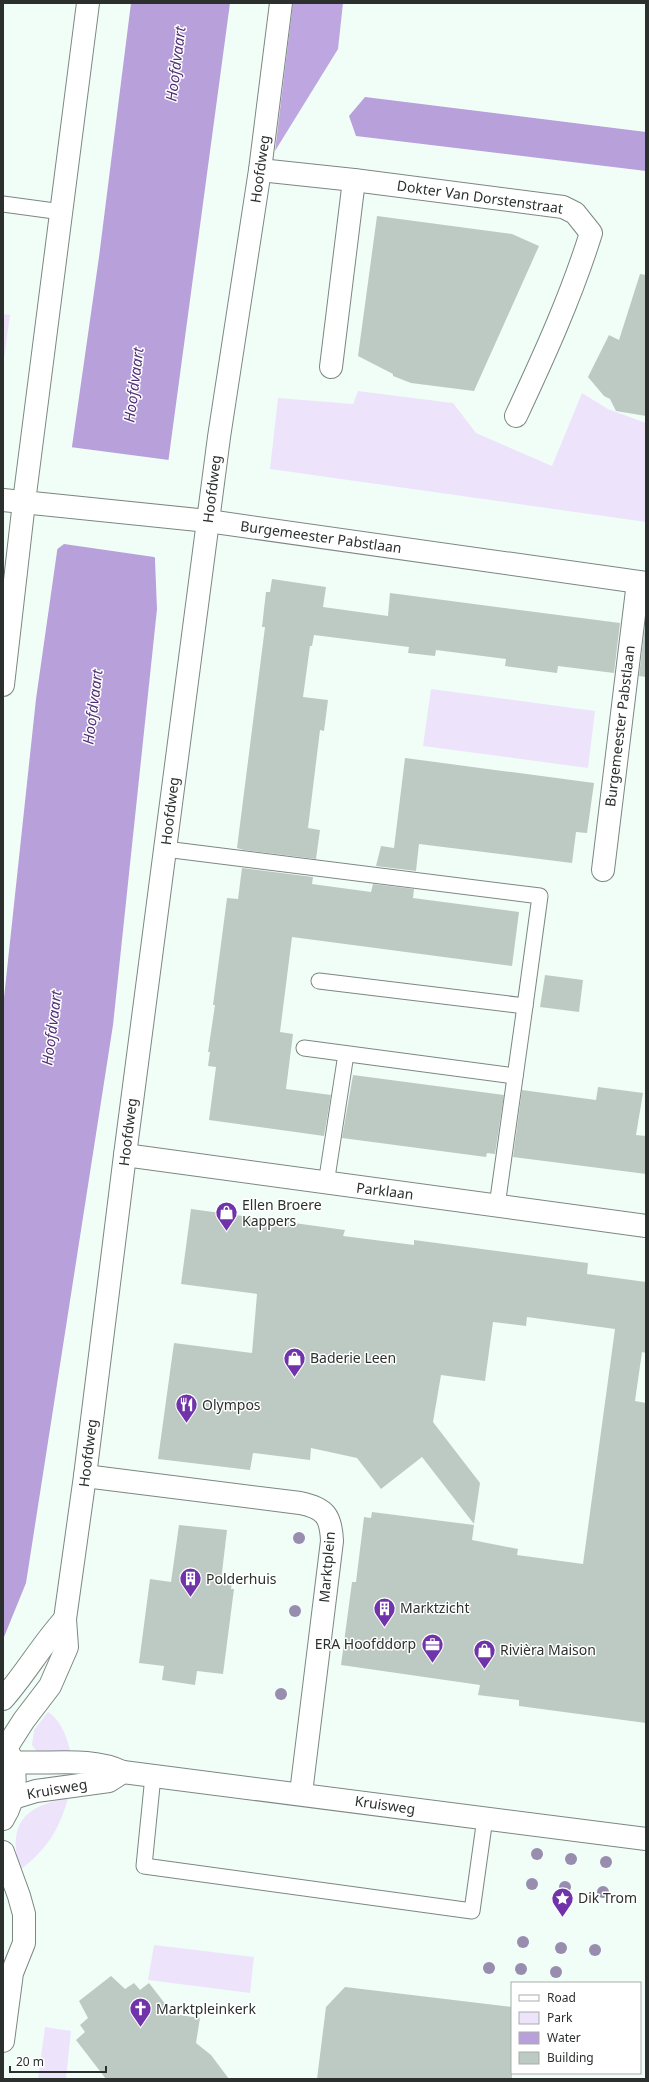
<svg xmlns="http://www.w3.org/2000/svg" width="649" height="2082" viewBox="0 0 649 2082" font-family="'Noto Sans',sans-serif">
  <rect width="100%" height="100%" fill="#f1fef8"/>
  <!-- green -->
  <g fill="#ede4fb">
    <polygon points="3,314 10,315 3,366"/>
    <polygon points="358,391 453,403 476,433 552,466 582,393 608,409 646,423 646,522 270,469 278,398 353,404"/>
    <polygon points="431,689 595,711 588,768 423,746"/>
    <path d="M48,1712C62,1721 68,1740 71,1755L38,1753L32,1745L34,1730Z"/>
    <path d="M68,1798C59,1831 46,1850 20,1870C7,1825 23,1806 68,1798Z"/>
    <polygon points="154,1945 254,1957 250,1993 148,1980"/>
    <polygon points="45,2027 71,2031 66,2079 38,2079"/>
  </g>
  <!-- forest -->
  <polygon fill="#bea6e1" points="293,3 343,3 338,49 275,151"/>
  <!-- water -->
  <g fill="#b8a0db">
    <polygon points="131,3 230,3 155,560 157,609 113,1025 26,1583 4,1637 3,1648 3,1007 36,699 99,257"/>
    <polygon points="365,97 646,132 646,171 356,136 349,116"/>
  </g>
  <!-- pier -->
  <polygon fill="#f1fef8" points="70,447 169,460 157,560 154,557 64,544 56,550"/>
  <!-- building -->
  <g fill="#bdcac4">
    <polygon points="377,216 512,234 539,246 474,391 411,383 393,376 393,374 358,356"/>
    <polygon points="640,274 646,275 646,416 616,411 610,399 604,396 588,377 609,335 619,340"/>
    <polygon points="272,579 326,587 323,607 388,616 390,593 620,623 614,673 558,666 557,673 505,666 506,659 436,650 435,656 408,653 409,647 314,635 312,646 310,646 303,697 328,700 324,731 320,730 308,828 320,830 316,859 244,850 237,848 265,627 262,627 264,609 266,592 270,592"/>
    <polygon points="645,626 646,626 646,677 639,676"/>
    <polygon points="405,758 594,783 587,833 576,832 572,863 419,844 416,871 376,866 381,846 394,848"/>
    <polygon points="242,868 313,877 312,884 371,892 373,884 414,889 413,898 519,912 512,966 292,937 280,1032 293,1034 286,1089 331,1095 324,1136 209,1120 216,1067 208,1066 210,1052 208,1052 215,1005 213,1005 227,898 238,899"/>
    <polygon points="545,975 583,980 579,1012 540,1007"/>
    <polygon points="353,1075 504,1095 495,1154 487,1153 486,1157 342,1138"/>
    <polygon points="598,1087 643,1093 636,1135 646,1136 646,1174 513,1157 522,1090 596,1100"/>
    <polygon points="191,1209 345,1230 343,1236 414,1245 414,1240 588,1263 587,1274 646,1282 646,1353 642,1352 635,1401 646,1403 646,1723 519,1706 519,1700 478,1695 480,1685 341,1665 352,1582 356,1582 364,1517 371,1518 372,1512 474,1525 472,1540 518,1549 517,1555 583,1564 615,1329 527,1317 526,1326 493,1322 485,1381 441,1375 433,1422 480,1483 474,1524 422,1457 381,1489 357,1458 311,1448 310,1460 253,1453 250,1470 158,1459 174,1343 252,1353 257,1294 181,1284"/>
    <polygon points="179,1525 227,1530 221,1581 232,1582 231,1589 234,1589 223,1674 197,1671 195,1685 162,1680 164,1666 139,1663 150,1579 171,1582"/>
    <polygon points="111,1976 125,1989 134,1983 140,1990 149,1983 173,2014 200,2018 196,2043 211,2055 229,2079 106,2079 76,2040 85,2032 80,2025 88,2018 79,2001"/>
    <polygon points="345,1987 512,2007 512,2079 317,2079 326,2007"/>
  </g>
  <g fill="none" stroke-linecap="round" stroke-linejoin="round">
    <defs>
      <g id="lane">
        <polyline points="3,204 62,212"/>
        <polyline points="165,849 540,896 525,1006 319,981"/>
        <polyline points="304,1048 515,1076"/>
        <polyline points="326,1184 346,1054"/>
        <polyline points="497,1206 525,1006"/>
        <polyline points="153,1776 144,1866 472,1911 485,1818"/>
      </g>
      <g id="street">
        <path d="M260,170L354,180L563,207L575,213L591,233C571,297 544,356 516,416"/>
        <polyline points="331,367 354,180"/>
        <polyline points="3,685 24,502"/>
        <polyline points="603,870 638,582"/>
        <polyline points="125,1155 646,1226"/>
        <path d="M85,1476L300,1503C325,1508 331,1516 332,1541L301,1793"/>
        <path d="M12,1762C49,1765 89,1756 123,1772L646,1839"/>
        <polyline points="13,1798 36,1791 109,1781 123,1772"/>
      </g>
      <g id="secondary">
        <polyline points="3,500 208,521 646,583"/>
        <polyline points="24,502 88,3"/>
        <path d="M3,1699C26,1673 42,1644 65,1619"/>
        <path d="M3,1744C20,1766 17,1797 3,1819"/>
        <polyline points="6,1748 24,1720 50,1686 67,1647 65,1619 85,1476 125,1155 219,437 260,170 281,3"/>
        <polyline points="3,1852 19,1896 24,1914 24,1943 12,1973 3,2041"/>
      </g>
    </defs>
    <!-- lane casing -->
    <use href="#lane" stroke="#7c8782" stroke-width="17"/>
    <!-- street casing -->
    <use href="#street" stroke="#7c8782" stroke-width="24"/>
    <!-- secondary casing -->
    <use href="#secondary" stroke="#7c8782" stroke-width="24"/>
    <!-- lane -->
    <use href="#lane" stroke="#fff" stroke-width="15"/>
    <!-- street -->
    <use href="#street" stroke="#fff" stroke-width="22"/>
    <!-- secondary -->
    <use href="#secondary" stroke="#fff" stroke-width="22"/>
  </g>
  <!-- trees -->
  <g fill="#988caf">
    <circle cx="299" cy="1538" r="6"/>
    <circle cx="295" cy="1611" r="6"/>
    <circle cx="281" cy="1694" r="6"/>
    <circle cx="537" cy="1854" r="6"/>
    <circle cx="571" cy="1859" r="6"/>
    <circle cx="606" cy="1862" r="6"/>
    <circle cx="532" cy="1884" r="6"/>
    <circle cx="565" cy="1887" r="6"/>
    <circle cx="603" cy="1892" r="6"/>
    <circle cx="523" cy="1942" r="6"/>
    <circle cx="561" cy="1948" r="6"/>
    <circle cx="595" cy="1950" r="6"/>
    <circle cx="489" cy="1968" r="6"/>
    <circle cx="521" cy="1969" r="6"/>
    <circle cx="556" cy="1972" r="6"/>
  </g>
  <!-- icons -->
  <defs>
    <symbol id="shop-pin" viewBox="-11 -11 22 30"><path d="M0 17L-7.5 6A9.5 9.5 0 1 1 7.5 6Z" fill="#7033a9" stroke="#fff"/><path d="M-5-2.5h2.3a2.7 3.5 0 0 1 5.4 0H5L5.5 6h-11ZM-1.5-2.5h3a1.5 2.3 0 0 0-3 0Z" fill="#fff"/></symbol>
    <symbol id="restaurant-pin" viewBox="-11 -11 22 30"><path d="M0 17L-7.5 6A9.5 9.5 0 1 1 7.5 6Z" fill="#7033a9" stroke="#fff"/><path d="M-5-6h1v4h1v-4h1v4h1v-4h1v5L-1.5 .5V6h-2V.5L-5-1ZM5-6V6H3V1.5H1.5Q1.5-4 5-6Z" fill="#fff"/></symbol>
    <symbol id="building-pin" viewBox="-11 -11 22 30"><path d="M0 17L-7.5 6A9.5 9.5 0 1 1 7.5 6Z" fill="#7033a9" stroke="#fff"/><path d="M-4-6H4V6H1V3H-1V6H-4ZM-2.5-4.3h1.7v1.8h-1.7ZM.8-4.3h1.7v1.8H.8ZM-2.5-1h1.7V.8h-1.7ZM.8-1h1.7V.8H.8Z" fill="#fff"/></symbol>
    <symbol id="office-pin" viewBox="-11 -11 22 30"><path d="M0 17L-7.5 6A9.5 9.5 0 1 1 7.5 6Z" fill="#7033a9" stroke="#fff"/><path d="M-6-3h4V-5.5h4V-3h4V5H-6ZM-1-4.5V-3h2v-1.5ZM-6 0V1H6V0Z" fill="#fff"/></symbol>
    <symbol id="sight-pin" viewBox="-11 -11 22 30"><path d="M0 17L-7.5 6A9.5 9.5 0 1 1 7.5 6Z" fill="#7033a9" stroke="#fff"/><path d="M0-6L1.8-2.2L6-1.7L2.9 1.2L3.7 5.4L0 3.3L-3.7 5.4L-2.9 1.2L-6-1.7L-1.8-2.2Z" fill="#fff"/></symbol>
    <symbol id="church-pin" viewBox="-11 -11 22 30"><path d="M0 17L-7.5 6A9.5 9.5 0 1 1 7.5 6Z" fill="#7033a9" stroke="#fff"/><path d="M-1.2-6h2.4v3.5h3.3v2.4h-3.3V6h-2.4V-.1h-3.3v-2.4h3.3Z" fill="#fff"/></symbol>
  </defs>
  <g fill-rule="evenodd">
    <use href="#shop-pin" x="214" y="1200" width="25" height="34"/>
    <use href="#shop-pin" x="282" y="1346" width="25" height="34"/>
    <use href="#restaurant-pin" x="174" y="1392" width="25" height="34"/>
    <use href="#building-pin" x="178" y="1566" width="25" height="34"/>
    <use href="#building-pin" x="372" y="1596" width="25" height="34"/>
    <use href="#office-pin" x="420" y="1632" width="25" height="34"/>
    <use href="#shop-pin" x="472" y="1638" width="25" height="34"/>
    <use href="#sight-pin" x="550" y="1886" width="25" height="34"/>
    <use href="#church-pin" x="128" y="1996" width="25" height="34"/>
  </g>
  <g text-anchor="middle" stroke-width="3" stroke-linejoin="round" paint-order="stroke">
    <!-- street labels -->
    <g font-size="14" fill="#2b302e" stroke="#fff">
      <text transform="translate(260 169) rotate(-82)" y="5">Hoofdweg</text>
      <text transform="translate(480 197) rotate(8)" y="5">Dokter Van Dorstenstraat</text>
      <text transform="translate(212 489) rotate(-83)" y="5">Hoofdweg</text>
      <text transform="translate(321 537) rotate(8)" y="5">Burgemeester Pabstlaan</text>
      <text transform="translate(620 726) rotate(-83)" y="5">Burgemeester Pabstlaan</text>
      <text transform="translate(170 811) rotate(-83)" y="5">Hoofdweg</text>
      <text transform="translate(128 1132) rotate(-83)" y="5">Hoofdweg</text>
      <text transform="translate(385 1191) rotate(7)" y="5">Parklaan</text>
      <text transform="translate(88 1453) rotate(-83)" y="5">Hoofdweg</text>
      <text transform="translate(327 1567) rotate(-85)" y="5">Marktplein</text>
      <text transform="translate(57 1789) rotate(-10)" y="5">Kruisweg</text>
      <text transform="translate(385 1805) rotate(8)" y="5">Kruisweg</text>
    </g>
    <!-- poi labels -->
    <g font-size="14" fill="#2b302e" stroke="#fff" text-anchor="start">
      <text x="242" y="1210">Ellen Broere<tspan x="242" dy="16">Kappers</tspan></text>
      <text x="310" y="1363">Baderie Leen</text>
      <text x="202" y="1410">Olympos</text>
      <text x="206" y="1584">Polderhuis</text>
      <text x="400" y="1613">Marktzicht</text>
      <text x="416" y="1649" text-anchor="end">ERA Hoofddorp</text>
      <text x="500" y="1655">Rivièra Maison</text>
      <text x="578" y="1903">Dik Trom</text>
      <text x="156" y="2014">Marktpleinkerk</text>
    </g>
    <!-- water labels -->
    <g font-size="15" font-style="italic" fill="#523076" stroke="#fff">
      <text transform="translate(176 64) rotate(-83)" y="5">Hoofdvaart</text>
      <text transform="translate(134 385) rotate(-83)" y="5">Hoofdvaart</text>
      <text transform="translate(93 707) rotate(-83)" y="5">Hoofdvaart</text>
      <text transform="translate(52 1028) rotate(-83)" y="5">Hoofdvaart</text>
    </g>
  </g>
  <!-- border -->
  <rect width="649" height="2082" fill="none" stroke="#2b302e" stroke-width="8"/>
  <!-- legend -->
  <rect x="511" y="1982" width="130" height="92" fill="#ffffff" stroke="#aaacab"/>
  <rect x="519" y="1995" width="20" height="6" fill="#ffffff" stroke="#aaacab"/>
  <text x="547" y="2002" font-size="12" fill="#2b302e">Road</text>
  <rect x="519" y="2012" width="20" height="12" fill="#ede4fb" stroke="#aaacab"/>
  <text x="547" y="2022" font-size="12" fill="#2b302e">Park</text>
  <rect x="519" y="2032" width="20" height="12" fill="#b8a0db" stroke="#aaacab"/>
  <text x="547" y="2042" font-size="12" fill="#2b302e">Water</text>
  <rect x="519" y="2052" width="20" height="12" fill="#bdcac4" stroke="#aaacab"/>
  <text x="547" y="2062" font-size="12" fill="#2b302e">Building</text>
  <!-- scale -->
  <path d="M10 2066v6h96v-6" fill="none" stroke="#2b302e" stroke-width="2"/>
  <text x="16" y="2066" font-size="12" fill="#2b302e" stroke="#ffffff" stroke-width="3" paint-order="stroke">20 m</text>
</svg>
